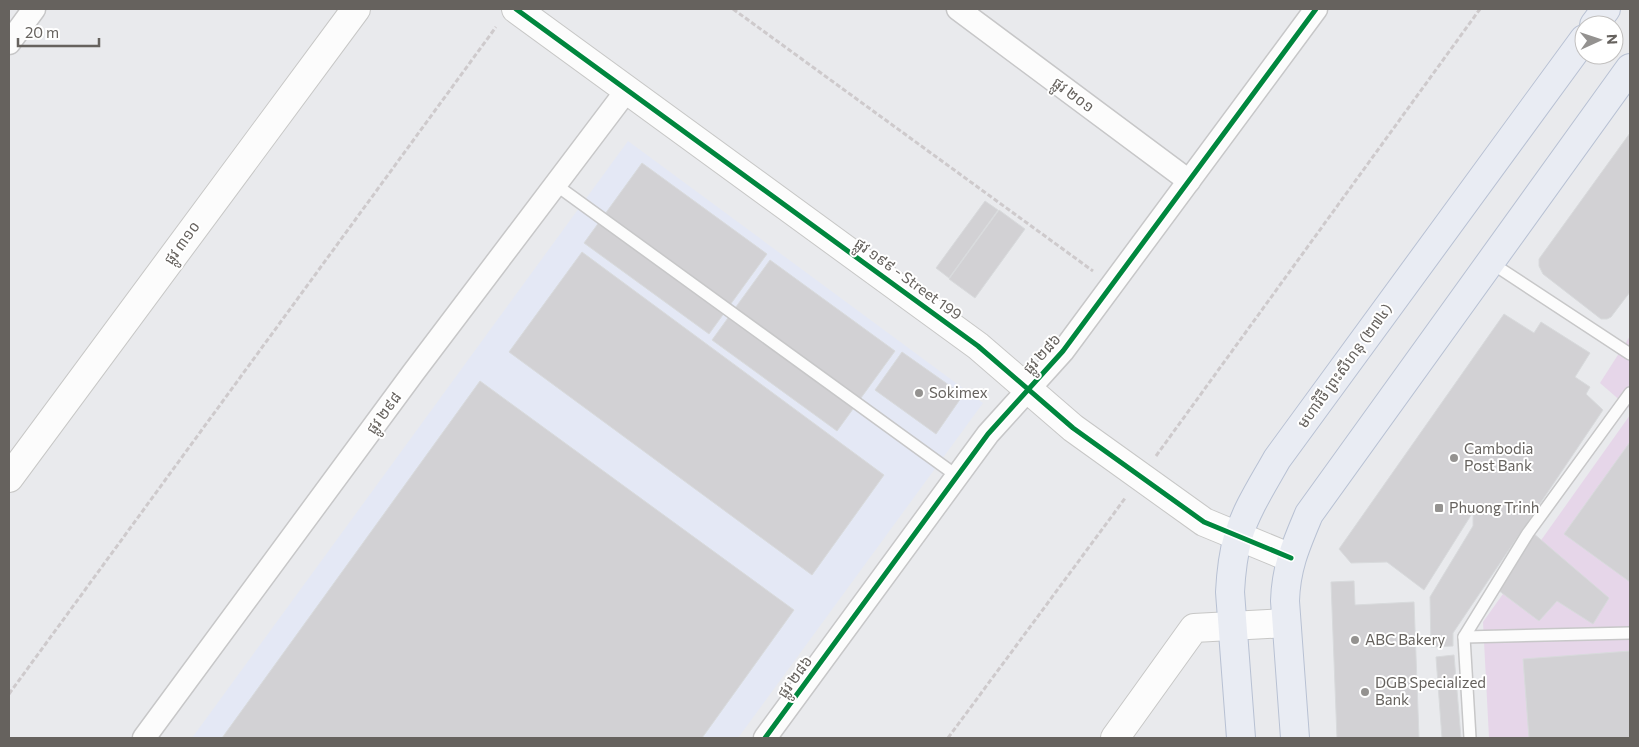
<svg xmlns="http://www.w3.org/2000/svg" width="1639" height="747" viewBox="0 0 1639 747" font-family="Commissioner,'Noto Sans Khmer',sans-serif">
  <rect width="100%" height="100%" fill="#e9eaed"/>
  <!-- commercial -->
  <polygon fill="#e4e8f5" points="628,141 983,403 738,738 192,738"/>
  <!-- green -->
  <g fill="#e6d6e9">
    <polygon points="1630,336 1630,409 1600,383"/>
    <polygon points="1630,415 1630,738 1489,738 1483,622"/>
  </g>
  <!-- building -->
  <g fill="#d2d1d4" stroke="#d8dadc">
    <polygon points="1630,133 1630,292 1611,317 1607,319 1601,319 1543,274 1539,266 1539,259"/>
    <polygon points="642,163 767,254 709,334 584,243"/>
    <polygon points="985,201 998,210 949,278 936,268"/>
    <polygon points="999,210 1025,229 975,298 949,279"/>
    <polygon points="582,252 884,475 812,575 509,352"/>
    <polygon points="770,260 895,351 837,431 712,340"/>
    <polygon points="1504,314 1534,333 1541,322 1590,353 1575,377 1590,387 1586,394 1603,410 1453,633 1453,646 1431,647 1430,597 1473,526 1473,512 1424,590 1387,562 1351,563 1339,549"/>
    <polygon points="902,352 963,395 936,434 875,390"/>
    <polygon points="480,381 794,610 702,738 222,738"/>
    <polygon points="1630,442 1630,582 1564,534"/>
    <polygon points="1533,533 1609,598 1593,624 1557,601 1539,621 1498,590"/>
    <polygon points="1354,581 1355,605 1414,602 1419,738 1337,738 1331,582"/>
    <polygon points="1630,651 1630,738 1529,738 1523,659"/>
    <polygon points="1454,655 1461,738 1442,738 1436,657"/>
  </g>
  <g fill="none" stroke-linecap="round" stroke-linejoin="round">
    <defs>
      <g id="lane">
        <polyline points="556,185 957,476"/>
        <polyline points="1490,262 1630,354"/>
        <polyline points="1464,637 1630,633"/>
        <polyline points="1470,738 1464,637 1528,533 1630,393"/>
      </g>
      <g id="street">
        <polyline points="958,9 1189,181"/>
        <polyline points="9,43 34,9"/>
        <polyline points="144,738 413,373 627,90"/>
        <polyline points="765,738 988,434 1063,351 1316,9"/>
      </g>
      <g id="secondary">
        <polyline points="516,9 978,346 1073,428 1204,522 1291,558"/>
        <polyline points="9,478 356,9"/>
        <polyline points="1115,738 1194,628 1286,623"/>
      </g>
      <g id="primary">
        <polyline points="1594,25 1606,9"/>
        <path d="M1241,738L1230,592C1231,573 1233,555 1238,537C1246,510 1263,484 1277,459L1584,39"/>
        <path d="M1295,738L1285,601C1286,567 1296,545 1309,514L1630,68"/>
      </g>
    </defs>
    <!-- lane casing -->
    <use href="#lane" stroke="#c7c7c8" stroke-width="14"/>
    <!-- street casing -->
    <use href="#street" stroke="#c7c7c8" stroke-width="25"/>
    <!-- secondary casing -->
    <use href="#secondary" stroke="#c7c7c6" stroke-width="30"/>
    <!-- primary casing -->
    <use href="#primary" stroke="#b8c1d3" stroke-width="30"/>
    <!-- path -->
    <g stroke="#cecacc" stroke-width="3" stroke-dasharray="5 2.5" stroke-linecap="butt">
      <polyline points="733,9 1093,271"/>
      <polyline points="1156,456 1480,9"/>
      <polyline points="9,694 496,27"/>
      <polyline points="948,738 1126,497"/>
    </g>
    <!-- lane -->
    <use href="#lane" stroke="#fcfcfc" stroke-width="11"/>
    <!-- street -->
    <use href="#street" stroke="#fcfcfc" stroke-width="22"/>
    <!-- secondary -->
    <use href="#secondary" stroke="#fcfcfc" stroke-width="28"/>
    <!-- primary -->
    <use href="#primary" stroke="#e9ecf3" stroke-width="28"/>
    <defs>
      <g id="cycleway">
        <polyline points="516,9 978,346 1073,428 1204,522 1291,558"/>
        <polyline points="765,738 988,434 1063,351 1316,9"/>
      </g>
    </defs>
    <!-- cycleway casing -->
    <use href="#cycleway" stroke="#fff" stroke-width="8"/>
    <!-- cycleway -->
    <use href="#cycleway" stroke="#00873e" stroke-width="5"/>
  </g>
  <!-- markers -->
  <g fill="#949290" stroke="#fff" stroke-width="2">
    <circle cx="919" cy="393" r="5"/>
    <circle cx="1454" cy="458" r="5"/>
    <rect x="1434" y="503" width="10" height="10" rx="2.5"/>
    <circle cx="1355" cy="640" r="5"/>
    <circle cx="1365" cy="692" r="5"/>
  </g>
  <g text-anchor="middle" stroke-width="4" stroke-linejoin="round" paint-order="stroke">
    <!-- street labels -->
    <g font-size="15" fill="#66625e" stroke="#fff">
      <text transform="translate(1073 95) rotate(37)" y="5">ផ្លូវ ២០១</text>
      <text transform="translate(182 243) rotate(-54)" y="5">ផ្លូវ ៣១០</text>
      <text transform="translate(908 279) rotate(36)" y="5">ផ្លូវ ១៩៩ - Street 199</text>
      <text transform="translate(1042 354) rotate(-48)" y="5">ផ្លូវ ២៨៦</text>
      <text transform="translate(1345 366) rotate(-54)" y="5">មហាវិថី ព្រះសីហនុ (២៧៤)</text>
      <text transform="translate(384 413) rotate(-54)" y="5">ផ្លូវ ២៩៨</text>
      <text transform="translate(795 677) rotate(-54)" y="5">ផ្លូវ ២៨៦</text>
    </g>
    <!-- poi labels -->
    <g font-size="15" fill="#66625e" stroke="#fff" text-anchor="start">
      <text x="929" y="398">Sokimex</text>
      <text x="1464" y="454">Cambodia<tspan x="1464" dy="17">Post Bank</tspan></text>
      <text x="1449" y="513">Phuong Trinh</text>
      <text x="1365" y="645">ABC Bakery</text>
      <text x="1375" y="688">DGB Specialized<tspan x="1375" dy="17">Bank</tspan></text>
    </g>
  </g>
  <!-- border -->
  <rect width="1639" height="747" fill="none" stroke="#66625e" stroke-width="20"/>
  <!-- north arrow -->
  <g transform="translate(1599 40) rotate(87)"><circle r="24" fill="#ffffff" stroke="#c2c0bf"/>
  <path d="M0-4L9 19L0 12L-9 19Z" fill="#949290"/>
  <text y="-8" font-size="14" font-weight="bold" text-anchor="middle" fill="#66625e">N</text>
  </g>
  <!-- scale -->
  <path d="M18 38v8h81v-8" fill="none" stroke="#66625e" stroke-width="2.5"/>
  <text x="25" y="38" font-size="15" fill="#66625e" stroke="#ffffff" stroke-width="4" paint-order="stroke">20 m</text>
</svg>
